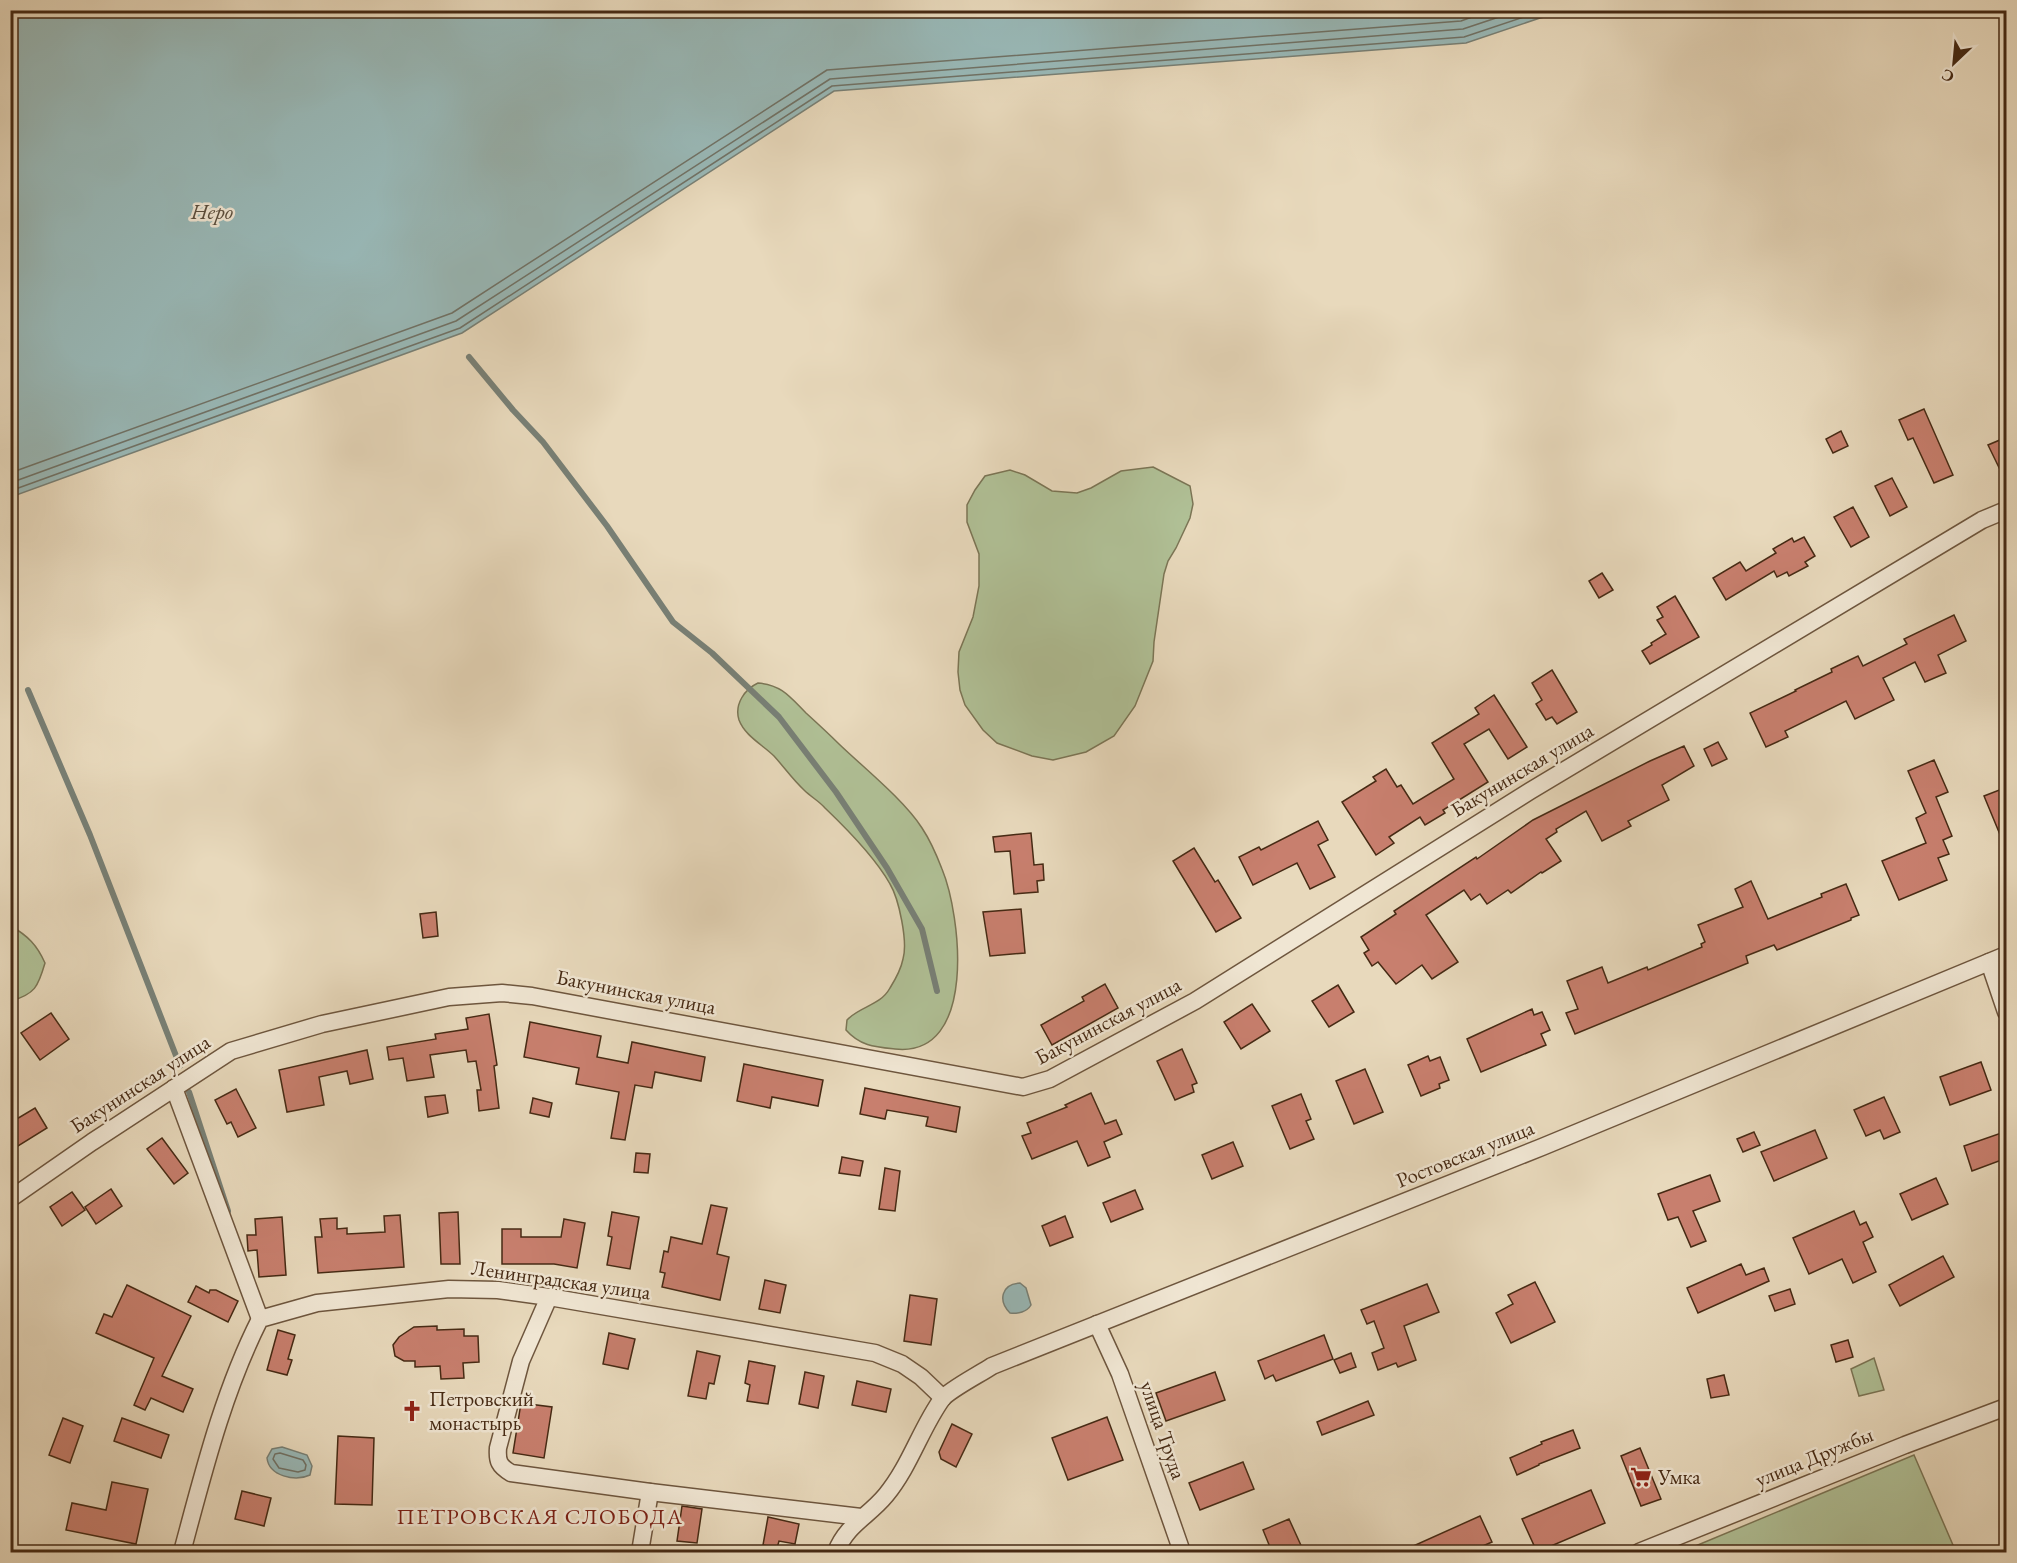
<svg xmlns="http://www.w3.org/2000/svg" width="2017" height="1563" viewBox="0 0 2017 1563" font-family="'EB Garamond',serif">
  <rect width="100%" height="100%" fill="#e8d9bc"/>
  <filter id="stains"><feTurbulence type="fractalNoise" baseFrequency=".00333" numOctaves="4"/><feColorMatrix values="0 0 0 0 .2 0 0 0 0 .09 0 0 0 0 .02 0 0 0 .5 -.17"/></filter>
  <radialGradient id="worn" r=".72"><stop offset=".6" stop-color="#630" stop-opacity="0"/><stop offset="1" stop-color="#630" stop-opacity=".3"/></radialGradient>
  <!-- green -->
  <g fill="#b0c096" stroke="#7b7555" stroke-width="1.5">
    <polygon points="1153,467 1190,486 1193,504 1190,518 1176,548 1168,561 1164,574 1154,642 1153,661 1135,706 1114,736 1086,752 1053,760 1032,756 997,743 983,730 965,705 960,690 958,672 959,652 973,617 979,586 979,554 967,522 967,505 975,490 985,476 1010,470 1025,475 1052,491 1077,493 1091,488 1121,471"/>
    <path d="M758,683C782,685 790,697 806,713C817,723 828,733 839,744C864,768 904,800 922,828C930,840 937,856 942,869C961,915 978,1058 895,1049C875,1047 860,1046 846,1030L847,1020C860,1006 880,1006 890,988C895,980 901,969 903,959C908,942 899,899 890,884C875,857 847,829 825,808C819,801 811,797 804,790C793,780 784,767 774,756C763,745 745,736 739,720C734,704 745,689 758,683Z"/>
    <path d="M11,926C28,936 37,945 45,963C38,987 35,994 11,1001Z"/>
    <polygon points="1874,1358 1884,1390 1859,1396 1851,1369"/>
    <polygon points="1914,1455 1956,1552 1681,1552"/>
  </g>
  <!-- water -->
  <g fill="#99b9b8" stroke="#788076" stroke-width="1.5">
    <polygon points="11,10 1571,10 1571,11 1540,18 1466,43 834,91 462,333 11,497"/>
    <path d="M1020,1283L1026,1288L1031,1305C1027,1312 1018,1314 1010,1313C998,1301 1001,1284 1020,1283Z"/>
    <path d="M282,1447L307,1455L312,1466L310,1475C295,1482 269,1476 267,1458L272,1449Z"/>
  </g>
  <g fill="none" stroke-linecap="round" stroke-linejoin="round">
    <!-- shore -->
    <g stroke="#707266" stroke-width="1.5">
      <polyline points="10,473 452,313 827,70 1461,21 1491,10"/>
      <polyline points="10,483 456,321 830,79 1463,29 1520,10"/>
      <polyline points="10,491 460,328 832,86 1464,37 1545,10"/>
      <polygon points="280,1453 303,1460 306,1465 305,1470 298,1472 279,1468 273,1459 275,1454"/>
    </g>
    <!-- stream -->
    <g stroke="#788076" stroke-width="6">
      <polyline points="469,357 513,410 543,442 607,526 673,622 712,653 779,717 836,792 887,868 922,929 937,991"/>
      <polyline points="28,690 90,835 180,1066"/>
      <polyline points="189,1092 228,1211"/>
    </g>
  </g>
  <!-- building -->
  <g fill="#c87f6e" stroke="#462a14" stroke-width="1.5">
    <polygon points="1924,409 1953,475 1934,483 1913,438 1908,440 1899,420"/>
    <polygon points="1841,431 1848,446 1833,453 1826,439"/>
    <polygon points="2007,437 2007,484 1988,445"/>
    <polygon points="1892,478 1907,507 1890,516 1875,486"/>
    <polygon points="1853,507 1869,537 1851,547 1834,517"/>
    <polygon points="1804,537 1815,556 1805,562 1808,566 1789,576 1787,572 1777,577 1774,571 1726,600 1713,578 1740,562 1746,571 1776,553 1773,549 1792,538 1794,542"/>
    <polygon points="1602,573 1613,590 1599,598 1589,581"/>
    <polygon points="1675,596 1699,637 1650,664 1642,651 1652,645 1651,643 1666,634 1657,620 1663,617 1657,607"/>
    <polygon points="1954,615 1966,641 1938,655 1946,673 1925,682 1915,662 1883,678 1894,700 1855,719 1846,701 1785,731 1788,737 1766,747 1750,713 1796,691 1795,690 1832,672 1831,669 1858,656 1863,666 1907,644 1904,639"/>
    <polygon points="1552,670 1577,712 1557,724 1552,717 1546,720 1536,704 1542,700 1532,683"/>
    <polygon points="1494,695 1527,747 1508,759 1489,729 1464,744 1488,782 1443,810 1445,813 1425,825 1420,817 1389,837 1394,843 1376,855 1342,802 1376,781 1373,777 1386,769 1397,787 1401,785 1413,804 1454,779 1432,743 1479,714 1475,708"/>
    <polygon points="1718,742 1727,759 1712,766 1704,749"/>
    <polygon points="1684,746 1694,766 1662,785 1669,800 1628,821 1631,826 1602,841 1586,811 1556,829 1557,832 1546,839 1561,861 1542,873 1541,872 1511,893 1508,890 1487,904 1480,894 1471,900 1464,890 1426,915 1458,962 1432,979 1422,965 1396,984 1378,962 1372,966 1364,953 1369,950 1361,937 1396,914 1394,911 1476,857 1477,859 1533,820 1650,761"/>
    <polygon points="1934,760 1948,792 1936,797 1952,836 1943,840 1949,854 1938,858 1947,880 1899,900 1882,861 1926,843 1916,818 1926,813 1908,771"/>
    <polygon points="2007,787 2007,849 2006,849 1984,796"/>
    <polygon points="1318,821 1328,840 1318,845 1335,877 1310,889 1297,863 1253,885 1239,857 1259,847 1261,850"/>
    <polygon points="1031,833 1034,865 1043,864 1044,880 1037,881 1038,892 1014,894 1010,851 995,852 993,837"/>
    <polygon points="1194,848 1215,882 1218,880 1241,918 1216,932 1173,861"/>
    <polygon points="1751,881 1768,919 1822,897 1821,894 1846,884 1859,915 1851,918 1851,920 1777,950 1774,945 1746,956 1748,963 1575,1034 1566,1013 1578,1009 1567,981 1602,967 1608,983 1647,967 1648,970 1702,947 1701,944 1705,942 1698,925 1743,907 1735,889"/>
    <polygon points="1021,909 1025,953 990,956 983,912"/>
    <polygon points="436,912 438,936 423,938 420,914"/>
    <polygon points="1105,984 1118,1008 1052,1045 1041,1025 1084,1001 1082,997"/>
    <polygon points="1338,985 1354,1012 1329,1027 1312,1001"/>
    <polygon points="1252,1004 1270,1031 1241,1049 1224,1022"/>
    <polygon points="1532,1009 1534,1015 1542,1012 1550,1030 1541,1034 1546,1045 1481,1072 1467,1039"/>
    <polygon points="51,1013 69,1039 40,1060 21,1033"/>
    <polygon points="489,1014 497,1065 494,1066 499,1108 479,1111 477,1090 481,1090 476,1061 468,1062 466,1050 430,1055 434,1077 407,1081 403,1058 389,1060 387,1047 436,1039 435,1034 468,1029 466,1018"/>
    <polygon points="530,1022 601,1036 597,1057 628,1063 632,1042 705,1057 701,1081 655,1072 652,1088 635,1085 625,1140 611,1138 619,1092 576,1084 579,1068 524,1057"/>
    <polygon points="1182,1049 1197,1083 1192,1085 1194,1092 1175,1100 1157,1061"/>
    <polygon points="367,1050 373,1079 350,1084 347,1071 319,1077 324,1105 287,1112 279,1070"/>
    <polygon points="1428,1056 1430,1061 1440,1057 1449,1080 1439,1084 1440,1088 1421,1096 1408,1065"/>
    <polygon points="1981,1062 1991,1090 1950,1105 1940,1077"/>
    <polygon points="744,1064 823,1080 818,1106 772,1097 770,1108 737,1101"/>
    <polygon points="1365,1069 1383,1112 1354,1124 1336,1081"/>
    <polygon points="865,1088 960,1107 956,1132 926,1126 928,1117 887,1110 885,1119 860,1114"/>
    <polygon points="236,1089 256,1128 238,1137 231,1122 227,1124 215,1100"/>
    <polygon points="1091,1093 1105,1124 1116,1120 1122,1134 1104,1142 1110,1157 1088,1166 1077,1141 1032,1159 1022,1136 1031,1133 1027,1123 1067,1107 1065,1105"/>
    <polygon points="1301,1094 1311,1119 1306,1121 1314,1139 1290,1149 1272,1106"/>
    <polygon points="445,1095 448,1113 428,1117 425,1097"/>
    <polygon points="1884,1097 1900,1132 1884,1139 1880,1130 1866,1136 1854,1110"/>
    <polygon points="533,1098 552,1103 549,1117 530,1113"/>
    <polygon points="35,1108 47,1128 10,1151 10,1123"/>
    <polygon points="1815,1130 1827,1158 1774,1181 1761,1152"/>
    <polygon points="2007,1131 2007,1158 1972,1171 1964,1146"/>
    <polygon points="1754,1132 1760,1145 1743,1152 1737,1139"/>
    <polygon points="162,1138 188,1173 174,1184 147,1149"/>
    <polygon points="1233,1142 1243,1166 1212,1179 1202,1155"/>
    <polygon points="636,1153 650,1154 648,1173 634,1172"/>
    <polygon points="842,1157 863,1161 860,1176 839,1173"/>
    <polygon points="885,1168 900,1171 895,1211 879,1209"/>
    <polygon points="1710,1175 1720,1201 1693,1211 1706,1241 1691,1247 1678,1217 1668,1220 1658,1194"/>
    <polygon points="1936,1178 1948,1204 1912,1220 1900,1194"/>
    <polygon points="111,1189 122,1206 96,1224 85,1207"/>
    <polygon points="1135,1190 1143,1209 1111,1222 1103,1203"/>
    <polygon points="72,1192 85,1210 62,1226 50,1207"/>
    <polygon points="711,1205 727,1208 717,1254 729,1257 720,1300 662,1287 665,1273 660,1272 664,1251 668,1252 671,1237 702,1244"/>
    <polygon points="1854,1211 1860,1225 1866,1222 1873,1237 1863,1242 1876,1272 1853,1283 1842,1259 1809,1274 1793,1238"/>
    <polygon points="458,1212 460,1264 441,1264 439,1213"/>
    <polygon points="612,1212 639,1217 630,1269 607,1265 612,1237 608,1236"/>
    <polygon points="400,1215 404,1267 318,1273 315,1237 322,1237 320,1219 337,1218 337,1229 347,1228 347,1234 385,1232 384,1216"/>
    <polygon points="1065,1216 1073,1237 1050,1246 1042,1226"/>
    <polygon points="282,1217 286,1275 259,1277 257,1250 248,1251 247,1235 256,1235 255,1219"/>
    <polygon points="564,1219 585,1223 577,1268 554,1264 502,1264 502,1229 521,1229 521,1237 561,1237"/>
    <polygon points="1943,1256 1954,1277 1900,1306 1889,1285"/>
    <polygon points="1741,1264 1746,1275 1764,1268 1769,1281 1698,1313 1687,1288"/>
    <polygon points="765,1280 786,1285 780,1313 759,1309"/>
    <polygon points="1535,1282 1555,1322 1511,1343 1496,1313 1513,1304 1508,1295"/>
    <polygon points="1427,1284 1439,1312 1404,1326 1416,1360 1398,1367 1396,1363 1378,1370 1372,1353 1384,1348 1374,1321 1367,1324 1361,1310"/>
    <polygon points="127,1285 191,1316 162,1376 193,1389 183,1412 151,1398 145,1410 134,1405 154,1358 96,1333 104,1314 112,1317"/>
    <polygon points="196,1286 209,1293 210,1290 216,1290 238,1301 228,1322 188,1302"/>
    <polygon points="1790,1289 1795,1304 1775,1311 1769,1296"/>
    <polygon points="910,1295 937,1299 931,1345 904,1341"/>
    <polygon points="437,1326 437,1330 464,1329 464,1336 478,1336 479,1362 463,1363 464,1378 441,1379 440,1366 415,1367 415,1361 404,1361 395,1356 393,1345 399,1337 414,1327"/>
    <polygon points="278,1330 295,1335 288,1359 292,1360 287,1375 267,1370"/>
    <polygon points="609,1333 635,1339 628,1369 603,1364"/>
    <polygon points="1324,1335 1333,1359 1276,1381 1273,1375 1265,1379 1258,1361"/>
    <polygon points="1848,1340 1853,1357 1836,1362 1831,1345"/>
    <polygon points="697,1351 720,1356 714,1384 709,1383 706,1399 688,1396"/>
    <polygon points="1351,1353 1356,1367 1340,1373 1334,1360"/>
    <polygon points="749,1361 775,1366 768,1404 747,1401 750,1385 745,1383"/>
    <polygon points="805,1372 824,1376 818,1408 799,1404"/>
    <polygon points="1215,1372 1225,1400 1166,1421 1156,1393"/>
    <polygon points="1724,1375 1729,1395 1711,1398 1707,1379"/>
    <polygon points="857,1381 891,1389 886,1412 852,1405"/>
    <polygon points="1368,1401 1374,1415 1322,1435 1317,1422"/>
    <polygon points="521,1403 552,1407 544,1458 513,1453"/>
    <polygon points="1107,1417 1123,1460 1068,1480 1052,1438"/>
    <polygon points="63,1418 83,1426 70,1463 49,1455"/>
    <polygon points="122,1418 169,1435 161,1458 114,1441"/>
    <polygon points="952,1424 972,1434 956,1467 941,1459 939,1452"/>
    <polygon points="1573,1430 1580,1448 1539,1464 1539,1465 1517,1475 1510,1458 1542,1444 1541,1442"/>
    <polygon points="338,1436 374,1438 372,1505 335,1504"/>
    <polygon points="1640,1448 1661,1499 1641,1506 1621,1456"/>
    <polygon points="1243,1462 1254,1489 1200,1510 1189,1483"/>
    <polygon points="112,1482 148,1489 136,1544 66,1530 72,1503 106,1510"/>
    <polygon points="1591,1490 1605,1523 1537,1552 1522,1519"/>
    <polygon points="242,1491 271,1498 264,1526 235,1519"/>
    <polygon points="682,1506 702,1509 697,1543 677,1541"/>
    <polygon points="1480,1516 1492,1542 1469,1552 1400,1552"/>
    <polygon points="768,1517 799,1524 795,1544 779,1541 777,1548 763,1545"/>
    <polygon points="1289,1519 1304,1552 1272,1552 1263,1530"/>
  </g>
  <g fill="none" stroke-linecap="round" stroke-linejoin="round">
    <defs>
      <g id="street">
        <polyline points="1989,962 2006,1012"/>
        <polyline points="174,1088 260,1319"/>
        <polyline points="10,1199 92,1142 231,1051 322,1024 449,997 502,993 532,996 1023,1087 1050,1079 1195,1001 1530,791 1982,520 2006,510"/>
        <path d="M549,1297L521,1361L498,1448C497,1461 499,1466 511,1473L650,1492L861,1517"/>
        <polyline points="1097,1324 1120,1374 1182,1552"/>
        <path d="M182,1552C203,1474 223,1392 260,1319L317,1303L449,1289L498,1290L549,1297L875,1353L902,1364L921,1377L943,1398"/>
        <polyline points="640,1552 650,1492"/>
        <path d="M836,1552C847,1524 868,1517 886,1495C910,1466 921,1428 942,1399C949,1390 980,1374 992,1366L1542,1147L2006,955"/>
        <polyline points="1639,1552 1905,1445 2006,1407"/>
      </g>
    </defs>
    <!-- street casing -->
    <use href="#street" stroke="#6e563e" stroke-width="19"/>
    <!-- street -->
    <use href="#street" stroke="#f0e6d3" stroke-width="16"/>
  </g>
  <!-- icons -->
  <defs>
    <symbol id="church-bare" viewBox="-9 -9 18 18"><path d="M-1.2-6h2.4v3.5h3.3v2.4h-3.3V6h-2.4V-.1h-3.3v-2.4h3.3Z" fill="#8f2418" stroke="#f0e6d3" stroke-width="2.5" paint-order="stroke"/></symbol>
    <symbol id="supermarket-bare" viewBox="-9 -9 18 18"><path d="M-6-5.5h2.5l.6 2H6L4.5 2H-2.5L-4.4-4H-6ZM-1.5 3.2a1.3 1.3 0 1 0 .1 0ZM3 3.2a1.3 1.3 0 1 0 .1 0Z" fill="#8f2418" stroke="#f0e6d3" stroke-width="2.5" paint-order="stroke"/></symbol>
  </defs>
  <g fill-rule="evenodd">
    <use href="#church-bare" x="397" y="1396" width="30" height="30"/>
    <use href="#supermarket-bare" x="1626" y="1462" width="30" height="30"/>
  </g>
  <g text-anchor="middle" stroke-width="5" stroke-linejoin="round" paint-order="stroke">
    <!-- street labels -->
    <g font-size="21" fill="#462a14" stroke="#f0e6d3">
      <text transform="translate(1522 770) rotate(-31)" y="7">Бакунинская улица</text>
      <text transform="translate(636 992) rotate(11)" y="7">Бакунинская улица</text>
      <text transform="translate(1108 1021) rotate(-28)" y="7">Бакунинская улица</text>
      <text transform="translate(140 1084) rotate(-33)" y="7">Бакунинская улица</text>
      <text transform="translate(1465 1154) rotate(-22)" y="7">Ростовская улица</text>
      <text transform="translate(561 1280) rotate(8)" y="7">Ленинградская улица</text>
      <text transform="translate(1163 1430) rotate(71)" y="7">улица Труда</text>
      <text transform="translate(1814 1457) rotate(-22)" y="7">улица Дружбы</text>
    </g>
    <!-- poi labels -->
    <g font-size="21" fill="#462a14" stroke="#f0e6d3" text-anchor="start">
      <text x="429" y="1406">Петровский<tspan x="429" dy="24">монастырь</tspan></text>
      <text x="1658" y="1484">Умка</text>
    </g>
    <!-- water labels -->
    <g font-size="22" font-style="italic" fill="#5b4e3d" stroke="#f0e6d3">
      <text x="212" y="219">Неро</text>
    </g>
    <!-- neighbourhood labels -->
    <g font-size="22" letter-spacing="1.5" fill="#7a1f14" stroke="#f0e6d3">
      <text x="540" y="1524">ПЕТРОВСКАЯ СЛОБОДА</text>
    </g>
  </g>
  <!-- margin -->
  <rect width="2017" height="1563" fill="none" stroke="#e8d9bc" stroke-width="36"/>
  <rect x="12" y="12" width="1993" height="1539" fill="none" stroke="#462a14" stroke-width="3"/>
  <rect x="18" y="18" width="1981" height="1527" fill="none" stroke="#462a14" stroke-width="1.5"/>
  <!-- north arrow -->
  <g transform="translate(1954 63) rotate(206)" stroke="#f0e6d3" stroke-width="4.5" paint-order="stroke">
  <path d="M0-4.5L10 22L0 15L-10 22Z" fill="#462a14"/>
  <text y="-9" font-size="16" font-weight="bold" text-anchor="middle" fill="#462a14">С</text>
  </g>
  <rect width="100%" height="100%" filter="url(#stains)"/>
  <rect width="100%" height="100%" fill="url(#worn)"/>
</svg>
